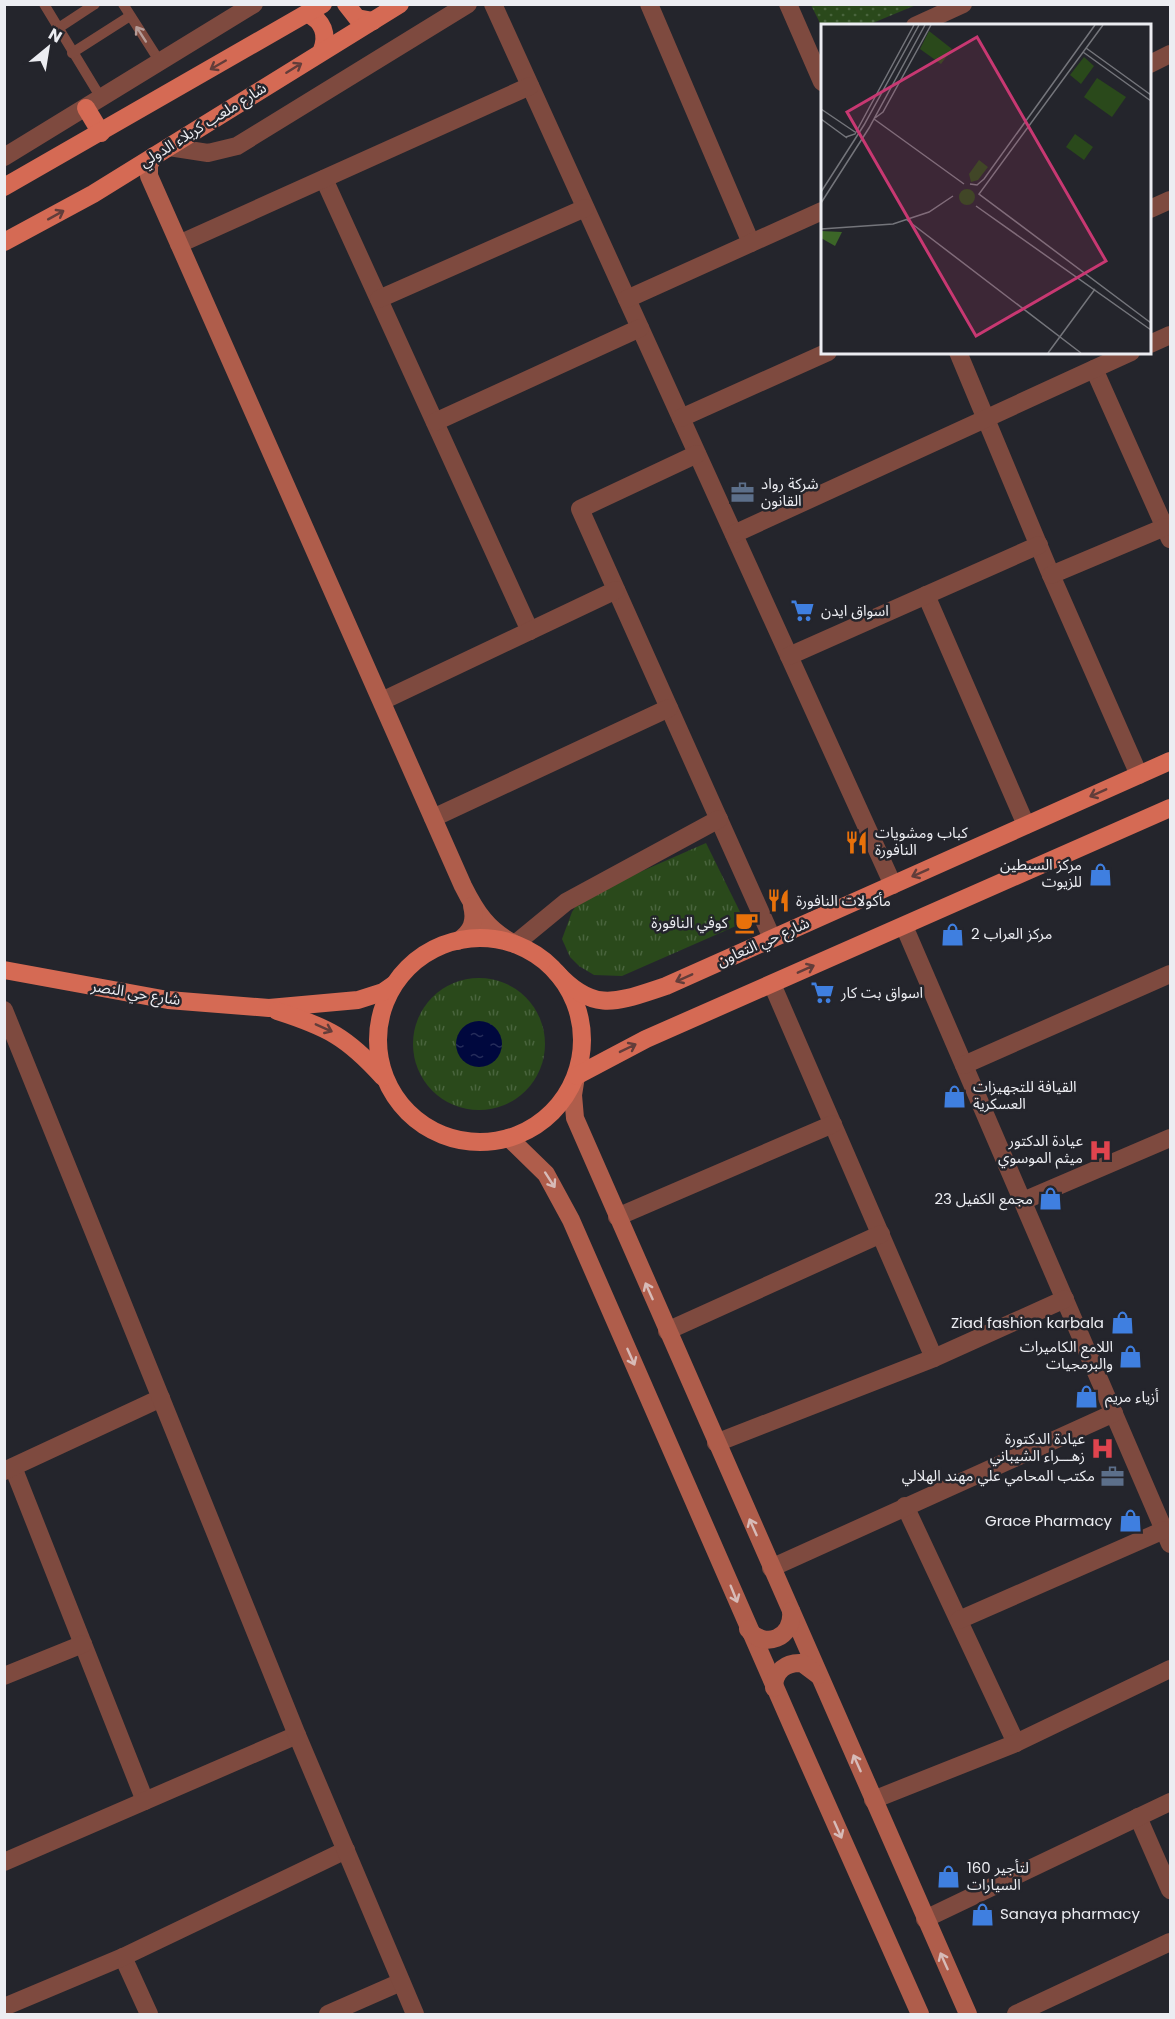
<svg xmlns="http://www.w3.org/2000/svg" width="1175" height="2019" viewBox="0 0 1175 2019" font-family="Poppins,'Noto Sans Arabic',sans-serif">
  <defs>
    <pattern id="grass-tufts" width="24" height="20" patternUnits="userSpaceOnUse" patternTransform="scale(1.5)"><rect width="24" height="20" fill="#2a491b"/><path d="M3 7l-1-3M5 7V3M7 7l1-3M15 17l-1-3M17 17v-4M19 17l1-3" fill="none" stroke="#49643d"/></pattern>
    <pattern id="park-dots" width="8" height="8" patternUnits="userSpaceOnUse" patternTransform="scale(1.5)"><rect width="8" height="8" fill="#2a491b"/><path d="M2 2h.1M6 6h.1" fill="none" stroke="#49643d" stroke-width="1.8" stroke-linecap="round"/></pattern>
    <pattern id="water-ripples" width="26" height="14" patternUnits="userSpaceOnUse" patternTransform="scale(1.5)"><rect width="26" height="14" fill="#00083e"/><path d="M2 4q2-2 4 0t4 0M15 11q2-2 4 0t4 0" fill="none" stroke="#252c5a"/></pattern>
  </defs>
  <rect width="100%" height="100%" fill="#24252c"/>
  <!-- grass -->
  <g fill="url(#grass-tufts)">
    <polygon points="706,843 745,922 622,976 594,975 579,966 570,957 562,939 572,912 581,898"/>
    <circle cx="479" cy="1044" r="66"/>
  </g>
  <!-- park -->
  <polygon fill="url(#park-dots)" points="811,5 916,5 868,25 822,27"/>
  <!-- water -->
  <circle fill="url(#water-ripples)" cx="479" cy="1044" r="23"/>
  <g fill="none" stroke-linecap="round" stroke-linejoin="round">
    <!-- service -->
    <g stroke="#7e4a3f" stroke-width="10">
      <polyline points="44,4 101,98"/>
      <polyline points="123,4 160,62"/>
      <polyline points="57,29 95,4"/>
      <polyline points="72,53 130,16"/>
    </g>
    <!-- minor -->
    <g stroke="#7e4a3f" stroke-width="18">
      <polyline points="493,4 893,885"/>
      <polyline points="649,4 751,243"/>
      <polyline points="788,4 822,82"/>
      <polyline points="915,26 963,4"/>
      <polyline points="1150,64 1170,54"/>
      <polyline points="324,179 530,631"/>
      <polyline points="1150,209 1170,200"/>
      <polyline points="179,244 530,86"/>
      <polyline points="379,299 585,208"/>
      <polyline points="627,299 822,211"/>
      <polyline points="1150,344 1170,335"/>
      <polyline points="958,352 1051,575 1139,775"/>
      <polyline points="1094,369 1170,539"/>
      <polyline points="681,418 828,352"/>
      <polyline points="435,422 640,328"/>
      <polyline points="697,454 580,509 772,938"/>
      <polyline points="734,534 1131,352"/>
      <polyline points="1051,575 1165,527"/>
      <polyline points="926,595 1026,825"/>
      <polyline points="789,656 1039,545"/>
      <polyline points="382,701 616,590"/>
      <polyline points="433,818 669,708"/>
      <polyline points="904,926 1170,1544"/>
      <polyline points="515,944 566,902 719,819"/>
      <polyline points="772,984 934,1358"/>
      <polyline points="964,1065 1170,974"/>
      <polyline points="1023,1201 1170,1138"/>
      <polyline points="617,1217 833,1124"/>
      <polyline points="667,1331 881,1234"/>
      <polyline points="716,1443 934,1358 1065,1299"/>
      <polyline points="13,1467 145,1801"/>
      <polyline points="4,1471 161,1398"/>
      <polyline points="905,1506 1016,1743"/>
      <polyline points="771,1568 1114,1413"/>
      <polyline points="959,1620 1164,1530"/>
      <polyline points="4,1676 83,1644"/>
      <polyline points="873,1800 1016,1743 1170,1669"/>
      <polyline points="1138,1817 1170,1890"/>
      <polyline points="4,1862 297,1735"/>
      <polyline points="925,1919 1170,1802"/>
      <polyline points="123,1957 149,2014"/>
      <polyline points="4,2007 123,1957 346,1850"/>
      <polyline points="328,2014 401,1982"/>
      <polyline points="1016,2014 1170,1942"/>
    </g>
    <!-- tertiary -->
    <g stroke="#7e4a3f" stroke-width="18">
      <polyline points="169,147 208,153 237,146 468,4"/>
      <polyline points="4,157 254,4"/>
      <polyline points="4,1010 297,1735 415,2014"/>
    </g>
    <!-- secondary -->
    <g stroke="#af5d4b" stroke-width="18">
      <path d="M154,156L149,165V176L463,886C476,912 488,931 515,944"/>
      <path d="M458,941C472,932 476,921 472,906"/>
      <polyline points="576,1076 573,1095 575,1118 968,2014"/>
      <path d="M509,1138L546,1174L571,1220C686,1486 802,1750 920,2014"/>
      <path d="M748,1629C764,1650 794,1638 791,1611"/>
      <path d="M774,1688C774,1671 786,1662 802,1663L818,1675"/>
    </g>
    <!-- primary -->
    <g stroke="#d56a54" stroke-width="18">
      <polyline points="346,4 357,18 373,21"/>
      <path d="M308,14C323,21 328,34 322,50"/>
      <polyline points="86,108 101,133"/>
      <polyline points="4,187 323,4"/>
      <polyline points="4,242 93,194 400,4"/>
      <circle cx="480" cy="1040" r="102"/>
      <polyline points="4,970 168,1000 269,1008 358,1000 383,992 393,985"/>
      <path d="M556,972C594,1014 617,1002 666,986L1170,761"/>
      <path d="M277,1011C327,1027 347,1037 383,1077"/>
      <polyline points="576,1076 646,1039 1170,808"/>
    </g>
  </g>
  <!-- one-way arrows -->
  <defs><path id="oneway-shaft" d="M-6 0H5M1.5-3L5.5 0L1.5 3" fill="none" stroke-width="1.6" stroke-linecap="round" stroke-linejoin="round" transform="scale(1.5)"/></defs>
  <use stroke="#b59c98" href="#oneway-shaft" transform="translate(141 34) rotate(-123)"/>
  <g stroke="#623d3a">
    <use href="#oneway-shaft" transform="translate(218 65) rotate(150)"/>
    <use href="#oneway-shaft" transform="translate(294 68) rotate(-32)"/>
    <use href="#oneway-shaft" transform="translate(56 215) rotate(-29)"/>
    <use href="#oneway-shaft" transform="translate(1098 793) rotate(156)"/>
    <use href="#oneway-shaft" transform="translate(920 873) rotate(156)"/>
    <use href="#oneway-shaft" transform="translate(806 969) rotate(-24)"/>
    <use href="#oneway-shaft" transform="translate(684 978) rotate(156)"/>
    <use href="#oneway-shaft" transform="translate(324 1028) rotate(24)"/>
    <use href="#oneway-shaft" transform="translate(628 1048) rotate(-26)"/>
  </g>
  <g stroke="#d7bbb8">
    <use href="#oneway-shaft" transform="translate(550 1180) rotate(57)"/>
    <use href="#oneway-shaft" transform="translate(649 1291) rotate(-114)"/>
    <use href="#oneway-shaft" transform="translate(631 1357) rotate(66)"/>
    <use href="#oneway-shaft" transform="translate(753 1527) rotate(-114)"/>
    <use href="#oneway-shaft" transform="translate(734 1594) rotate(68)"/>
    <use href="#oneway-shaft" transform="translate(857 1763) rotate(-114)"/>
    <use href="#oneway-shaft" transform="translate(838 1830) rotate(66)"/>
    <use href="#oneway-shaft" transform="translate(944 1961) rotate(-114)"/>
  </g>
  <!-- icons -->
  <defs>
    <symbol id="office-bare" viewBox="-9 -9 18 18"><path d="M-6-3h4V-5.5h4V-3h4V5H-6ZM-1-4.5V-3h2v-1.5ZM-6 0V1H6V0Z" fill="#5c6f8a" stroke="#24252c" stroke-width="2.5" paint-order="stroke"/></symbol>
    <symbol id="supermarket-bare" viewBox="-9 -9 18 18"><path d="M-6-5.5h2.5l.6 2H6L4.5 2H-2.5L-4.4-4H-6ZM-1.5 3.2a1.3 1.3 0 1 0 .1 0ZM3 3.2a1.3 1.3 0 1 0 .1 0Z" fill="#3f7fe0" stroke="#24252c" stroke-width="2.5" paint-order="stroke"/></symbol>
    <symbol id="restaurant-bare" viewBox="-9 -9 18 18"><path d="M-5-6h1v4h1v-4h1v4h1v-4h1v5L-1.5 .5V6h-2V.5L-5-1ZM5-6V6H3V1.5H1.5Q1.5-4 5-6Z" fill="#e8710a" stroke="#24252c" stroke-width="2.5" paint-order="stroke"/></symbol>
    <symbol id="shop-bare" viewBox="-9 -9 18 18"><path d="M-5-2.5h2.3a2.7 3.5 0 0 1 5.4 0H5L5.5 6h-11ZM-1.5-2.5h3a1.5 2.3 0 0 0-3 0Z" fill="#3f7fe0" stroke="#24252c" stroke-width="2.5" paint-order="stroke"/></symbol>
    <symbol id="cafe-bare" viewBox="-9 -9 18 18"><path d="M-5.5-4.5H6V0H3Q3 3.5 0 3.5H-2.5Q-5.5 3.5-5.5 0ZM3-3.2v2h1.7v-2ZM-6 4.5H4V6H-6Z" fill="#e8710a" stroke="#24252c" stroke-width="2.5" paint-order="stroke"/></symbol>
    <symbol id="hospital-bare" viewBox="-9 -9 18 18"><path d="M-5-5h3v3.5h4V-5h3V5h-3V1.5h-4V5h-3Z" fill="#e0444e" stroke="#24252c" stroke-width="2.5" paint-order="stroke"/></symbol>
  </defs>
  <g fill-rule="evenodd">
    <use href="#office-bare" x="726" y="476" width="33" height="33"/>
    <use href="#supermarket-bare" x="786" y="594" width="33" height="33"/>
    <use href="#restaurant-bare" x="840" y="826" width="33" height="33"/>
    <use href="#shop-bare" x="1084" y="858" width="33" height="33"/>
    <use href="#restaurant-bare" x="762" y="884" width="33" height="33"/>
    <use href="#cafe-bare" x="730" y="906" width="33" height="33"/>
    <use href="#shop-bare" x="936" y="918" width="33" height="33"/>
    <use href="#supermarket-bare" x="806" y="976" width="33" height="33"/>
    <use href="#shop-bare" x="938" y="1080" width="33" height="33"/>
    <use href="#hospital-bare" x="1084" y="1134" width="33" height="33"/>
    <use href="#shop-bare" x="1034" y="1182" width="33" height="33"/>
    <use href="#shop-bare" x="1106" y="1306" width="33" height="33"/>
    <use href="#shop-bare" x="1114" y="1340" width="33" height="33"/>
    <use href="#shop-bare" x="1070" y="1380" width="33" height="33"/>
    <use href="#hospital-bare" x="1086" y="1432" width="33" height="33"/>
    <use href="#office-bare" x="1096" y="1460" width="33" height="33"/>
    <use href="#shop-bare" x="1114" y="1504" width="33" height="33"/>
    <use href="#shop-bare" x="932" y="1860" width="33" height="33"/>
    <use href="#shop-bare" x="966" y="1898" width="33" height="33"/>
  </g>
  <g text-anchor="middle" stroke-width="5" stroke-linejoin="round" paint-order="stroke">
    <!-- street labels -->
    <g font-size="15" fill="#ecedf2" stroke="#24252c">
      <text transform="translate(203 125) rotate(-32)" y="5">شارع ملعب كربلاء الدولي</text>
      <text transform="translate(763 942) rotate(-24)" y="5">شارع حي التعاون</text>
      <text transform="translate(136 993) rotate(9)" y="5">شارع حي النصر</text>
    </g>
    <!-- poi labels -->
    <g font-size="15" fill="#ecedf2" stroke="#24252c" text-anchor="start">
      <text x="761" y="489">شركة رواد<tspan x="761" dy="17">القانون</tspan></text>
      <text x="821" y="616">اسواق ايدن</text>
      <text x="875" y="838">كباب ومشويات<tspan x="875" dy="17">النافورة</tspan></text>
      <text x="1082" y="870" text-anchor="end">مركز السبطين<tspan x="1082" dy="17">للزيوت</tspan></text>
      <text x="796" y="906">مأكولات النافورة</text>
      <text x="728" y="928" text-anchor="end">كوفي النافورة</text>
      <text x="971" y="939">مركز العراب 2</text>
      <text x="841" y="998">اسواق بت كار</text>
      <text x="973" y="1092">القيافة للتجهيزات<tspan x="973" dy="17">العسكرية</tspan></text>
      <text x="1083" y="1146" text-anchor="end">عيادة الدكتور<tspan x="1083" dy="17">ميثم الموسوي</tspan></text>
      <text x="1033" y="1204" text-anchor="end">مجمع الكفيل 23</text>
      <text x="1104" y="1328" text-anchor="end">Ziad fashion karbala</text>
      <text x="1113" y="1352" text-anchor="end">اللامع الكاميرات<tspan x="1113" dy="17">والبرمجيات</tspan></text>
      <text x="1105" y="1402">أزياء مريم</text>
      <text x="1085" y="1444" text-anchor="end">عيادة الدكتورة<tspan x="1085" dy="17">زهـــراء الشيباني</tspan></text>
      <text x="1095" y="1481" text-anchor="end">مكتب المحامي علي مهند الهلالي</text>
      <text x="1112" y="1526" text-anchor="end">Grace Pharmacy</text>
      <text x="967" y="1873">160 لتأجير<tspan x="967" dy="17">السيارات</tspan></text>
      <text x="1000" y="1919">Sanaya pharmacy</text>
    </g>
  </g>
  <!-- overview -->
  <g transform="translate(821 24)">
    <rect width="330" height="330" fill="#24252c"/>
    <path d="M263,33L273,42L260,60L249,51ZM254,110L272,123L263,136L245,123ZM158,136L167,143L157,156L150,158L148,150ZM138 173a8 8 0 1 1 16 0a8 8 0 1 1-16 0Z" fill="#2a491b"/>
    <path d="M0,207L21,208L14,222L0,214Z" fill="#3c6628"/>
    <path d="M108,7L131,25L120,40L99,25Z" fill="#2a491b"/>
    <path d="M276,54L305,73L291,93L263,73Z" fill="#2a491b"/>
    <path fill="none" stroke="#74757b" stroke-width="1.5" d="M282,1L158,170L330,299M265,24L330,71M262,28L330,77M0,85L34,108M54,94L62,88L110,1M0,95L26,114M53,95L143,160M25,113L34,110L93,1M149,160L156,161L163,155L274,1M0,168L43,101L98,1M0,179L48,104L104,1M155,182L330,306M86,196L260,329M0,205L72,200L108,188L132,172M227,329L274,265"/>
    <path fill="#c83872" fill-opacity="0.15" stroke="#c83872" stroke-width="3" d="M156,13L285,237L155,312L26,88Z"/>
    <rect width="330" height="330" fill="none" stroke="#ecedf2" stroke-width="3"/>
  </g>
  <!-- border -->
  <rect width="1175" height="2019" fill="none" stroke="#ecedf2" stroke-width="12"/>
  <!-- north arrow -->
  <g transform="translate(48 48) rotate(30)" stroke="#24252c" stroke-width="4.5" paint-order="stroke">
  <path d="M0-4.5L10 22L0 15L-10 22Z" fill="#ecedf2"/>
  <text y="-9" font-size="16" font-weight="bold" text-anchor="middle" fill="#ecedf2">N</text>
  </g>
</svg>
